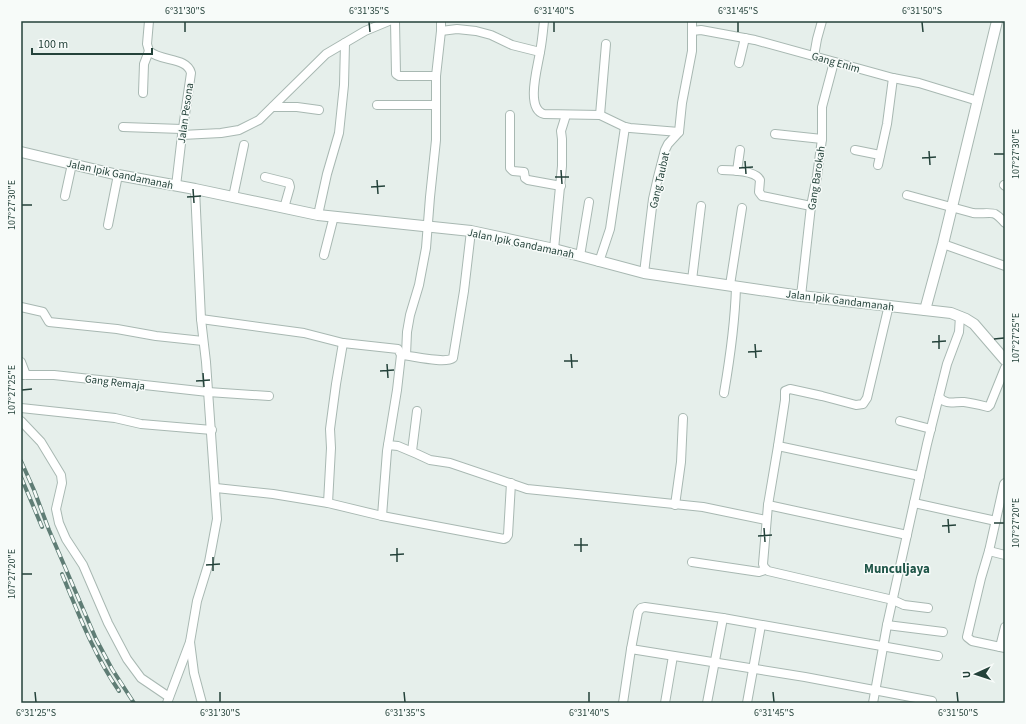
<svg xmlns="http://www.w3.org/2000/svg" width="1026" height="724" viewBox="0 0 1026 724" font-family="'Source Sans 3',sans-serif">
  <rect width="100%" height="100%" fill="#e6efeb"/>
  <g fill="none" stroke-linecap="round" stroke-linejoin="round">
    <defs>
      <g id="minor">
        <path d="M149,21L147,44L149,51C161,62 187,57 191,73L182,135L176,186"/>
        <polyline points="395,21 396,74 399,76 436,76"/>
        <path d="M544,21C543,31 542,42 540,52C538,66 525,109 544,114L600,115L625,127L630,128L679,132"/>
        <polyline points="441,31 457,29 476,31 491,35 512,45 540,52"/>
        <polyline points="692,31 701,30 755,40 893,78 919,83 978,101"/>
        <polyline points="814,56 817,39 822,21"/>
        <polyline points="739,63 745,38"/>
        <polyline points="143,93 144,64 149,51"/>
        <polyline points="377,105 435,105"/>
        <polyline points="273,107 297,107 319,110"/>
        <polyline points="510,115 510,168 513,171 524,172 525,178 528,180 561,186"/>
        <polyline points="600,115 606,44"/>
        <polyline points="123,127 182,129"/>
        <polyline points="775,134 822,139"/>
        <polyline points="182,135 221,133 239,130 259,120 326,54 365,31 389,21"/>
        <polyline points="855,150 880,155"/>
        <polyline points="878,165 887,124 893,78"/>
        <path d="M722,170C732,170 756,171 760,180L759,192L762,196L811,206"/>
        <polyline points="737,171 740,150"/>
        <polyline points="265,177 289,183 290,187 284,208"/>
        <polyline points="1004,185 1005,186"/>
        <path d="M907,195L973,213C979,214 992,212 995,214C999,216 1002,220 1005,223"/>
        <polyline points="65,196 72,164"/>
        <polyline points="233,197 244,145"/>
        <polyline points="318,215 327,174 339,133 344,85 345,43"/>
        <polyline points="108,225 118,175"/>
        <polyline points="943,244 1005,266"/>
        <polyline points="554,249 562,166 562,139 561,131 566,115"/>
        <polyline points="324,255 334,216"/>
        <polyline points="580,256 589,202"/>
        <polyline points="599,262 610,229 625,127"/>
        <polyline points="644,273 653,199 658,177 665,150 668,144 679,132 682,103 692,51 692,21"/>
        <polyline points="692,280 701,206"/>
        <polyline points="730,285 742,208"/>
        <polyline points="801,296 811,206 817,176 822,139 822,107 834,62"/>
        <polyline points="889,305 867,398 863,404 856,405 822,396 790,389 785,391 785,400 778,446 768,505 763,564 764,567 768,571 893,600 904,605 928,608"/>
        <polyline points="21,307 43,312 49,322 117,329 156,336 203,341"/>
        <polyline points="201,319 304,333 343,343 398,349 401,355 397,390 387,451 382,516"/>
        <path d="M402,355C413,356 445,364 453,358L464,291L471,231"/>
        <polyline points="406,355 407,332 410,315 419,285 426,248 430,197 436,140 436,76 441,31 441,21"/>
        <polyline points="21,362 26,375"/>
        <polyline points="21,375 54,375 208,392 269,396"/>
        <path d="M724,393C730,358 735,323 736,287"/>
        <path d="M939,397C947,406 955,401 964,402C972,403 980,405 988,407L990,405L1005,368"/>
        <polyline points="21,408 115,418 141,424 212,430"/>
        <polyline points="21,421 41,442 61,475 62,483 56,509 59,523 66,539 83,565 108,623 127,659 141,678 169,697"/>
        <polyline points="900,421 931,429"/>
        <polyline points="388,445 398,446 417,454 430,460 450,463 527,489 577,494 703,507 766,520"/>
        <polyline points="778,446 920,476"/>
        <polyline points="412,451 417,411"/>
        <polyline points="1005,483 1004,484 989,551 981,578 967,637 972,641 1005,648"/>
        <polyline points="216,488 273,494 328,503 382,516 504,539 506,538 508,535 511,483"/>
        <polyline points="328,503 331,448 330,429 336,384 343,343"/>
        <polyline points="914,503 996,521"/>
        <polyline points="675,505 681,462 683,418"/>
        <polyline points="768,505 907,535"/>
        <polyline points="989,551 1005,555"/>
        <polyline points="692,562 759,572 765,570"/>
        <polyline points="887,625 943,632"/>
        <polyline points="190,642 194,673 202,703"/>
        <polyline points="1000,647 1005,627"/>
        <polyline points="631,649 638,612 641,608 645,607 723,618 938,656"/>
        <polyline points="167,703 190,642 197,601 209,562 217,519 206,362 201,319 195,189"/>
        <polyline points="623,703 631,649 805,677 932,701"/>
        <polyline points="665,703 673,656"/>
        <polyline points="707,703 723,618"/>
        <polyline points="747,703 761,625"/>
        <polyline points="873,703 887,625 914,503 927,444 947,364 959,332 960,316"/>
      </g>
      <g id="tertiary">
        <polyline points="21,152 118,175 195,189 318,215 471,231 554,249 644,273 801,296 951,313 966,319 974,324 1005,360"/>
        <polyline points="925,310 943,244 997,21"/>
      </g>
    </defs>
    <!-- minor casing -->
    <use href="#minor" stroke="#a8b8b2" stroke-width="10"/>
    <!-- tertiary casing -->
    <use href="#tertiary" stroke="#a8b8b2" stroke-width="12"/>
    <!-- minor -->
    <use href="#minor" stroke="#fff" stroke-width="8"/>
    <!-- tertiary -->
    <use href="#tertiary" stroke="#fff" stroke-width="10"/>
    <defs>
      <g id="rail">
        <polyline points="21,461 34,490 49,530 96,639 112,669 134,703"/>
        <polyline points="21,477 42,527"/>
        <path d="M62,574C79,615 94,655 119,691"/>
      </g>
    </defs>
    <!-- rail casing -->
    <use href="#rail" stroke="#5f7d75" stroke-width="4"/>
    <!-- rail -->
    <use href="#rail" stroke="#f7fbf9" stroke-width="2.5" stroke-dasharray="8" stroke-linecap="butt"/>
  </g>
  <!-- ticks -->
  <path fill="none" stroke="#24423a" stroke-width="1.5" d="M185,22V32M369,22L370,32M554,22V32M738,22V32M922,22L923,32M929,151L930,165M994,154H1004M922,158L936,157M745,161L746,174M739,168L753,167M561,170L562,184M555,177H569M377,180L378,194M371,187L385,186M193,189L194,203M187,197L201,196M22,205H32M939,335V349M994,339L1004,338M932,342L946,341M755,344L756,358M748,352L762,351M571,354L572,368M564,361H578M387,364L388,378M380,371L394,370M203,373L204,387M196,381L210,380M22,390L32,389M948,519L949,533M994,523H1004M942,526L956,525M764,528L765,542M758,536L772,535M581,538V552M574,545H588M397,548V562M390,555L404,554M213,557V571M206,565L220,564M22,574H32M35,692L36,702M220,692V702M404,692L405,702M589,692V702M773,692L774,702M957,692L958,702"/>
  <g text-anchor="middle" stroke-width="3" stroke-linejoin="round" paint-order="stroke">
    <!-- street labels -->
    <g font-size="11" fill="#24423a" stroke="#f7fbf9">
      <text transform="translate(836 62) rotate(16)" y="4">Gang Enim</text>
      <text transform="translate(185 113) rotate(-82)" y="4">Jalan Pesona</text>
      <text transform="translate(120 174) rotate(12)" y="4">Jalan Ipik Gandamanah</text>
      <text transform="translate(816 178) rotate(-81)" y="4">Gang Barokah</text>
      <text transform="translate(659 180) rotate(-77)" y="4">Gang Taubat</text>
      <text transform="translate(521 243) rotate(12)" y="4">Jalan Ipik Gandamanah</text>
      <text transform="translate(840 300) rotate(7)" y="4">Jalan Ipik Gandamanah</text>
      <text transform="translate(115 382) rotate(7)" y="4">Gang Remaja</text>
    </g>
    <!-- quarter labels -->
    <g font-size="13" font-weight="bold" fill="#1f5548" stroke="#f7fbf9">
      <text x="897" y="573">Munculjaya</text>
    </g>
  </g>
  <!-- border -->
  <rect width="1026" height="724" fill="none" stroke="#f7fbf9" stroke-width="44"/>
  <!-- north arrow -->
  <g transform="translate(976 674) rotate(267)" stroke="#f7fbf9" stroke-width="3" paint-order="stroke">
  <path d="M0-3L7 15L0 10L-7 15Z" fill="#24423a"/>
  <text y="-6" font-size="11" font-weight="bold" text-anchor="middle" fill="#24423a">U</text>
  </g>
  <!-- scale -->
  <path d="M32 48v6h120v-6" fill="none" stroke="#24423a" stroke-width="2"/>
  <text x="38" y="48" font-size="12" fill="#24423a" stroke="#f7fbf9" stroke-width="3" paint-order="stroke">100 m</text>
  <rect x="22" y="22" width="982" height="680" fill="none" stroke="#24423a" stroke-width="1.5"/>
  <g font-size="10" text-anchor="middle" fill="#24423a">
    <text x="185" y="14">6°31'30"S</text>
    <text x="369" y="14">6°31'35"S</text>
    <text x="554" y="14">6°31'40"S</text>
    <text x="738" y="14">6°31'45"S</text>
    <text x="922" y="14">6°31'50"S</text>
    <text transform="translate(1015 154) rotate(-90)" y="4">107°27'30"E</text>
    <text transform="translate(11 205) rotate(-90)" y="4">107°27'30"E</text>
    <text transform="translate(1015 338) rotate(-90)" y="4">107°27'25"E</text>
    <text transform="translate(11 390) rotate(-90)" y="4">107°27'25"E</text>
    <text transform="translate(1015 523) rotate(-90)" y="4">107°27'20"E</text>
    <text transform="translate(11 574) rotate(-90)" y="4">107°27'20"E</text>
    <text x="36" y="716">6°31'25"S</text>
    <text x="220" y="716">6°31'30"S</text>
    <text x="405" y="716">6°31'35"S</text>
    <text x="589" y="716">6°31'40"S</text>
    <text x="774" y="716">6°31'45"S</text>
    <text x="958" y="716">6°31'50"S</text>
  </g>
</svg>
